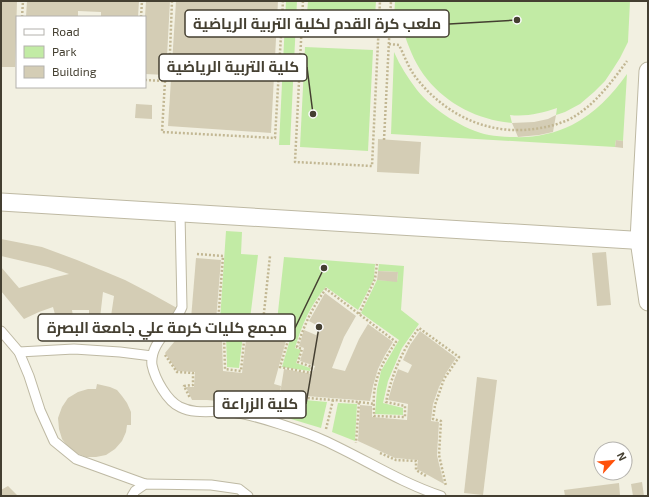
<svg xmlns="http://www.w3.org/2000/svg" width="649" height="497" viewBox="0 0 649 497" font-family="'Exo 2',Cairo,sans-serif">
  <rect width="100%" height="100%" fill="#f2f0e1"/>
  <!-- green -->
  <g fill="#c2eba5">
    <polygon points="286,1 297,1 290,145 279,145"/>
    <polygon points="308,1 376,1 375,18 307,14"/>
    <path d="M395,1H630L628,42L620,58L613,69L605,81L594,92L580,104L565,112L556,115L557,108C542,113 526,117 510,115L512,123C479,120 448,105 427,79C417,67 410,51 405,36H393Z"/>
    <polygon points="305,47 373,50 368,151 300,147"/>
    <path d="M394,52C400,66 408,78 417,90C433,110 464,130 489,135C496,136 505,137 513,137C533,138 554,134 572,125C595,113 612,95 627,74L623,141L616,140L615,147L391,134Z"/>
    <polygon points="226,231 242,232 241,254 258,255 250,319 245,319 239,368 227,367 226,335 219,335"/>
    <path d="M284,257L375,264L374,279L358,310L326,287C310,305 302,325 295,348L301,350L296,363L310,368V371L282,367L295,322L277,321Z"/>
    <polygon points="379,264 404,266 401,310 419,324 402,348 388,381 383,403 403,408 403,415 375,414 377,389 381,371 399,340 361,313 377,280 397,281 398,272 378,271"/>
    <polygon points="283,398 327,402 321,428 281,416"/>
    <polygon points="338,403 357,404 355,441 332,432"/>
  </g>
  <!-- building -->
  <g fill="#d4cdb5">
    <polygon points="1,1 17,1 15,67 1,67"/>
    <polygon points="27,1 139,1 138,17 101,17 101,12 78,11 78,17 26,17"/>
    <polygon points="146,1 170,1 166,75 145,74 145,17"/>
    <polygon points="176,1 278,1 271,133 168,126"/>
    <polygon points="136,104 152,105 152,119 135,118"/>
    <polygon points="556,115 553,132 539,135 518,137 512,123 534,122 548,119"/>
    <polygon points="378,139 421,142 419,174 377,172"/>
    <polygon points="616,140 623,141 623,148 615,147"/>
    <polygon points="1,239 42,247 77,260 125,280 150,293 177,308 155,339 140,333 143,326 133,322 130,329 110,323 114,296 103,292 100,318 89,316 89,310 72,310 74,323 58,326 53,307 39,312 24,319 1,291 1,267 19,288 52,278 69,274 48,267 1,256"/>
    <polygon points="606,252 611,305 597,306 592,253"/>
    <polygon points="196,258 221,260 215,333 190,331"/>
    <polygon points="378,271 398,272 397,282 377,280"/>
    <polygon points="325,293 356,316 344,337 332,368 345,371 359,339 368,324 393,342 385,355 378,369 373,386 370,401 280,394 284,369 312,374 315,366 300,361 304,348 299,346 304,330 316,335 320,327 309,321"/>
    <polygon points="248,323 290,326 274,384 281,386 279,399 273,399 272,413 249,405 236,403 207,400 192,400 186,387 194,387 195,372 177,371 165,353 179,336 222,339 223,371 242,373"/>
    <polygon points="420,331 456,358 446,373 439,387 433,404 431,421 439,422 437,455 439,464 444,484 417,469 418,460 395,458 358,441 360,405 372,406 372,417 407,420 408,404 388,400 393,383 398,369 408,373 412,365 403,360 410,345"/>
    <polygon points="477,377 497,380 483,495 464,493"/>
    <polygon points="97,384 110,387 117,390 122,396 127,403 131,412 131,425 127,425 126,432 122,441 115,449 106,455 96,457 86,457 76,453 68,447 62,439 59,429 58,418 62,407 68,398 78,392 88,389 96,389"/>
    <polygon points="642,482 644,496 633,496 631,484"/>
    <polygon points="619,483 620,495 565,496 564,490"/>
    <polygon points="8,486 18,496 1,496 1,490"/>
  </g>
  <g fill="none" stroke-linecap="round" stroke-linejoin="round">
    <defs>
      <g id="lane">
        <path d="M180,214L182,307C175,326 149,343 152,365C155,379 167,401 180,407C196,415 214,410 231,412C251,414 270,421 289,427C301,431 312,435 323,440C363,458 399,482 441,496"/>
        <polyline points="1,331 19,352 29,376 40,410 54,441 76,459 145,484"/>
        <polyline points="19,352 74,349 120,352 152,356"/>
        <polyline points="132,496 135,491 145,484 211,485 239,489 248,496"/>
      </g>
      <g id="street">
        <polyline points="648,71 639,240 648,302"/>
        <polyline points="1,202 648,241"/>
      </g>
    </defs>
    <!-- lane casing -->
    <use href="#lane" stroke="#beb9a3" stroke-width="11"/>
    <!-- street casing -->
    <use href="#street" stroke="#beb9a3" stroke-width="19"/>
    <!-- path -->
    <g stroke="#c2b793" stroke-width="2.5" stroke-dasharray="2 2" stroke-linecap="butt">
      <polyline points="303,1 295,162 372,166 380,1"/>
      <polyline points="22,17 23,1"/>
      <polyline points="141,17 142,1"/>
      <polyline points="302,30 378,34"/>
      <path d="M389,44L399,45C404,55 408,66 414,75C440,110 479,132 523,130C539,129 555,126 570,119C594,106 611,83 627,61"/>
      <polyline points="145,80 165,81 162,132 275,138 283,1"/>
      <polyline points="165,81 169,77 172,1"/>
      <polyline points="384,140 391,1"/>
      <path d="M197,254L223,256L217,335V337H224L225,369L241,371L246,321L293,324L280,367L311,373L312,367L298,362L302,349L297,347C304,326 312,307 326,289L396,342C387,355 378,370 375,387C373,396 374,407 374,416L405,417V406L386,402C392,374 402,350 419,328L459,357L444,379L435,405L433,419L441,421L439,455L446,486"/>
      <polyline points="359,314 375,279 377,264"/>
      <polyline points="263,322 270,256"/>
      <polyline points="180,333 217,335"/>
      <polyline points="165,355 177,372 193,373 193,385 184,386 190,398"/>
      <polyline points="359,402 374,404"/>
      <polyline points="279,413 281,396 359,402 356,443"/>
      <polyline points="326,429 333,400"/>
      <polyline points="380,453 396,460 416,461 416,470 426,476"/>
    </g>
    <!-- lane -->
    <use href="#lane" stroke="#fff" stroke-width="9"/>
    <!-- street -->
    <use href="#street" stroke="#fff" stroke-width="17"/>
  </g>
  <!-- callouts -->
  <path fill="none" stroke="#443f31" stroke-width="1.5" d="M517 20L449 24M313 114L307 67M324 268L295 328M319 327L306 404"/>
  <g fill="#443f31" stroke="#fff" stroke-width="1.5">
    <circle cx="517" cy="20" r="4"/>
    <circle cx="313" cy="114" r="4"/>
    <circle cx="324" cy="268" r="4"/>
    <circle cx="319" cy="327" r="4"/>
  </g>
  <g fill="#fff" stroke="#443f31" stroke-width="1.5">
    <rect x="185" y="10" width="264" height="27" rx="4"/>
    <rect x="159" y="54" width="148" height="27" rx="4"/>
    <rect x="38" y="314" width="257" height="27" rx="4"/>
    <rect x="214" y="391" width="92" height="27" rx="4"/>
  </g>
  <g font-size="15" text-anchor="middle" font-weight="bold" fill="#443f31">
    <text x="317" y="29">ملعب كرة القدم لكلية التربية الرياضية</text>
    <text x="233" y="72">كلية التربية الرياضية</text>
    <text x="167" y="333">مجمع كليات كرمة علي جامعة البصرة</text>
    <text x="260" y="409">كلية الزراعة</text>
  </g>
  <!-- border -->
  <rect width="649" height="497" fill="none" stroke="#443f31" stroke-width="4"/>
  <!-- legend -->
  <rect x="16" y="16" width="130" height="72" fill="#ffffff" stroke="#b4b2ad"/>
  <rect x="24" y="29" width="20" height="6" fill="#ffffff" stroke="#b4b2ad"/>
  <text x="52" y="36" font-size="12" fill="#443f31">Road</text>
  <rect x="24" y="46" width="20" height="12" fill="#c2eba5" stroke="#b4b2ad"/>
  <text x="52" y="56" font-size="12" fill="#443f31">Park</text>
  <rect x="24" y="66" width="20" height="12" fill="#d4cdb5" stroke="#b4b2ad"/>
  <text x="52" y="76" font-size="12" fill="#443f31">Building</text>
  <!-- north arrow -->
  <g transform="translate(613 461) rotate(63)"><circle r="19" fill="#ffffff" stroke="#b4b2ad"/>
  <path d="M0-3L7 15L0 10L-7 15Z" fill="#ff520b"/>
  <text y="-6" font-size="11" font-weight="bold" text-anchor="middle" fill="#443f31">N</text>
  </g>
</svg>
